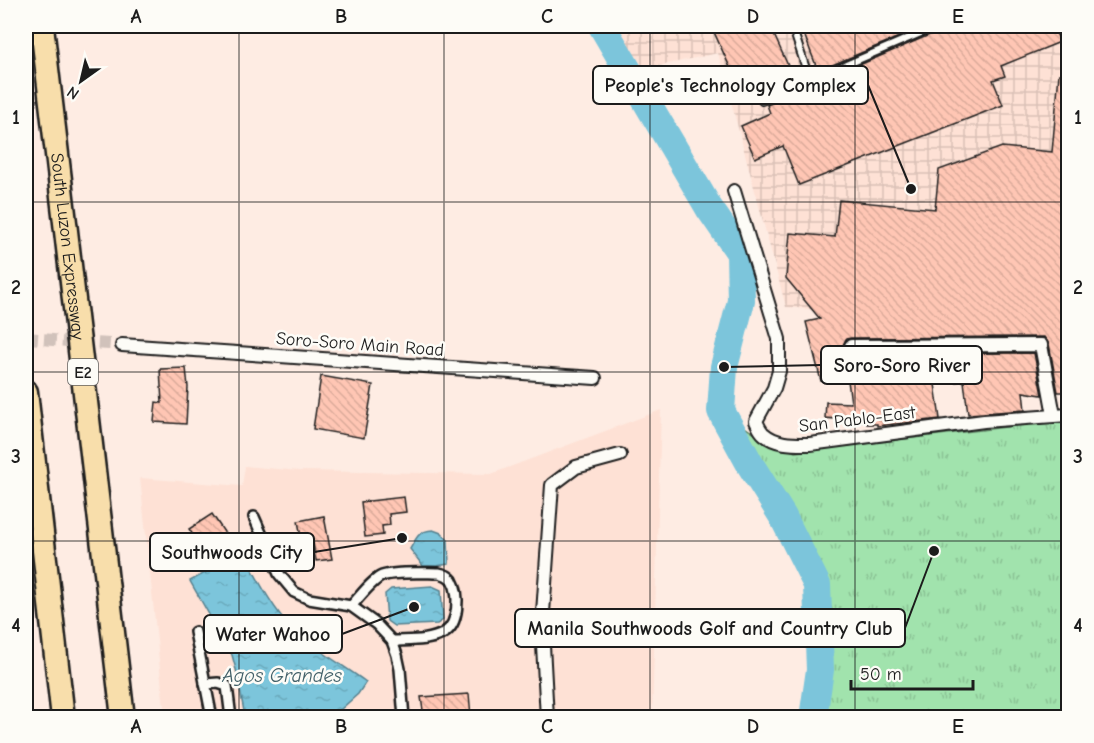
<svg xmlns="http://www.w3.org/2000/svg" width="1094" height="743" viewBox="0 0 1094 743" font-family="'Comic Neue',sans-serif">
  <defs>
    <pattern id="industrial-grid" width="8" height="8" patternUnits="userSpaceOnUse" patternTransform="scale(1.5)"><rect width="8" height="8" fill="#fee1d5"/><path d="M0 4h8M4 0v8" fill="none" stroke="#d9c0b6"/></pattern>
    <pattern id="grass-tufts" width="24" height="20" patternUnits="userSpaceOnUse" patternTransform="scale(1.5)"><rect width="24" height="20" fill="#a1e3ad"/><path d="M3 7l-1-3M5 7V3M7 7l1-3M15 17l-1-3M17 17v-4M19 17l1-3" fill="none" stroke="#8ac294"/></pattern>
    <pattern id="water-ripples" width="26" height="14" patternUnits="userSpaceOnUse" patternTransform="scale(1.5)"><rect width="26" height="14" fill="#7bc5db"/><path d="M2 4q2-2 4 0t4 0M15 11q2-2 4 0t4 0" fill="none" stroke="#6aa9bb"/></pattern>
    <pattern id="building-back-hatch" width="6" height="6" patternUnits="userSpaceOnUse" patternTransform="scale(1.5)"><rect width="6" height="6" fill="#ffc6b4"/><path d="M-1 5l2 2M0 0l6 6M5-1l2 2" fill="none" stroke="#daaa9a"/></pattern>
  </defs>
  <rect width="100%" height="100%" fill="#feece3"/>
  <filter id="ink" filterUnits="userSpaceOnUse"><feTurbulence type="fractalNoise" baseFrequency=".0167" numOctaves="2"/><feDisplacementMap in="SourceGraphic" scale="12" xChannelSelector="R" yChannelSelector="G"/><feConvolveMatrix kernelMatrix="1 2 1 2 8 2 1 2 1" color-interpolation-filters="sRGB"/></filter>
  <g filter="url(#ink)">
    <!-- built -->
    <polygon fill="#fee1d5" points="661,410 652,717 165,717 140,478 242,486 245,466 300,471 491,474"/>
    <!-- industrial -->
    <polygon fill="url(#industrial-grid)" points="614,26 1068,26 1068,333 786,307 718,53 636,71"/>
    <!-- grass -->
    <polygon fill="url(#grass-tufts)" stroke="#5e8064" stroke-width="1.5" points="721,411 761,438 795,452 1056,421 1068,422 1068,717 813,717 820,670 817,585 783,517 751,466"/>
    <!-- water -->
    <g fill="url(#water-ripples)" stroke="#55818f" stroke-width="1.5">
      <path d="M433,530L441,533L448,540L449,564L436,566H423L410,549C417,537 418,531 433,530Z"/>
      <path d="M237,541C252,567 270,607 291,627C313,648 341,664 366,682L358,694L332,717H245L237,673L232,655L190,581L218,566L213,557Z"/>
      <polygon points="432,586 441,590 443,620 437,624 394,626 387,621 385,594 391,589"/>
    </g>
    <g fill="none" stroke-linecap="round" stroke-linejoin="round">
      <!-- river -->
      <polyline stroke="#7bc5db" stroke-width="28" points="602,26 709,208 740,253 741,301 724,367 721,411 751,466 783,517 817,585 820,670 813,718"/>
    </g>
    <!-- building -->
    <g fill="url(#building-back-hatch)" stroke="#1c1c1c" stroke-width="1.5">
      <polygon points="727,26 770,26 795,81 763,95 760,89 743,96 714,32"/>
      <polygon points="801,26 925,26 818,71"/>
      <polygon points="942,26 1053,26 1060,42 1001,66 1005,76 993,80 1003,105 799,185 783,146 755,158 741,126 770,113 767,105 799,91 802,95 824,86 822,81 939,31"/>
      <polygon points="1059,74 1068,74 1068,392 1058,392 1049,344 1044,337 851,338 846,339 843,345 844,351 851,354 1034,353 1042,395 1023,392 1025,410 968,414 964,381 935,384 940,419 877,426 877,424 867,424 867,422 825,418 826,402 851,403 847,373 821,381 806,322 820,319 786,278 790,233 835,237 839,200 935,209 939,170 1002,147 1052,152"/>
      <polygon points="186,368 188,387 186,424 154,422 156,402 162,403 160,369"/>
      <polygon points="321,376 373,385 364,438 313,429"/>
      <polygon points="404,497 406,512 389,514 390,525 382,526 383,535 365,537 361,502"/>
      <polygon points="212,514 228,538 205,553 189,529"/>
      <polygon points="324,516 332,559 316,561 312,536 301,537 298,521"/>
      <polygon points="469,694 471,717 424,717 421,697"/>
    </g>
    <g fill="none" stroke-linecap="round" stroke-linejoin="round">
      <!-- minor-tunnel -->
      <polyline stroke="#d1c2bb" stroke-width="12" stroke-dasharray="12 6" stroke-linecap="butt" points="26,338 122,345"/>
      <defs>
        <g id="service">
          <polyline points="792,26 810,81"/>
          <polyline points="762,101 937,26"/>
        </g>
        <g id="pedestrian">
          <polyline points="254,517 279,574 294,592 309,599 351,606 376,624 392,641 397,655 400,669 404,718"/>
          <path d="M351,606C359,598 372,580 382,576C395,571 425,573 439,573C444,574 449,576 452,580C460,594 459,624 444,633C429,642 408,640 392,641"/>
          <polyline points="195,632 212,718"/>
          <polyline points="205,684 218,683 227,686 231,718"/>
        </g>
        <g id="minor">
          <path d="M734,191L779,339V371L774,388L756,421C758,425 760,431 764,434C776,445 795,444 810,444L984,421L1068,415"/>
          <polyline points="122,345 595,378"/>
          <polyline points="851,346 1041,345 1054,415"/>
          <polyline points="547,718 542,627 552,485 576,467 620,455"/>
        </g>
        <g id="motorway">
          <path id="s1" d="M42,26L123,718"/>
          <polyline points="26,392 63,718"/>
        </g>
      </defs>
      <!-- service casing -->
      <use href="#service" stroke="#1c1c1c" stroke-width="10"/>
      <!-- pedestrian casing -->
      <use href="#pedestrian" stroke="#1c1c1c" stroke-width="14"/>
      <!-- minor casing -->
      <use href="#minor" stroke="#1c1c1c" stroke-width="16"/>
      <!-- motorway casing -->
      <use href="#motorway" stroke="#1c1c1c" stroke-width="27"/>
      <!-- service -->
      <use href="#service" stroke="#fdfcf7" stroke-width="6"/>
      <!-- pedestrian -->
      <use href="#pedestrian" stroke="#fdfcf7" stroke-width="9"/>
      <!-- minor -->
      <use href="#minor" stroke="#fdfcf7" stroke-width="12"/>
      <!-- motorway -->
      <use href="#motorway" stroke="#f8deab" stroke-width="22"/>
    </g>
  </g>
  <!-- grid -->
  <path fill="none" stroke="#1c1c1c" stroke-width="1.5" stroke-opacity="0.55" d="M239,26V718M444,26V718M650,26V718M855,26V718M26,202H1068M26,372H1068M26,541H1068"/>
  <g text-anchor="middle" stroke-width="5" stroke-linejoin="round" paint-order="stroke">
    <!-- shield labels -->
    <rect fill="#fdfcf7" stroke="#605f5e" stroke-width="1.5" x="68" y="359" width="30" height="26" rx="4.5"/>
    <g font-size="16" font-weight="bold" fill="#1c1c1c">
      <text x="83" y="378">E2</text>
    </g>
    <!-- street labels -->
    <g font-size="18" fill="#1c1c1c" stroke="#fdfcf7">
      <text dy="6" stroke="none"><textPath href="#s1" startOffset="222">South Luzon Expressway</textPath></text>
      <text transform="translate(360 344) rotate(4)" y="6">Soro-Soro Main Road</text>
      <text transform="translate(857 419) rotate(-7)" y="6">San Pablo-East</text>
    </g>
    <!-- water labels -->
    <g font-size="20" font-style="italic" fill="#426068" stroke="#fdfcf7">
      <text x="282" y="682">Agos Grandes</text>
    </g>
  </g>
  <!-- callouts -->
  <path fill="none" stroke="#1c1c1c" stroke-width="2" d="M911 189L868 85M724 367L821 365M402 538L314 552M934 551L905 628M414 607L342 634"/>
  <g fill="#1c1c1c" stroke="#fdfcf7" stroke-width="2">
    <circle cx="911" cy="189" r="6"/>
    <circle cx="724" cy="367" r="6"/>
    <circle cx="402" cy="538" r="6"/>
    <circle cx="934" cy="551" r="6"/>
    <circle cx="414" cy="607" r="6"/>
  </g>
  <g fill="#fdfcf7" stroke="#1c1c1c" stroke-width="2">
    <rect x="593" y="66" width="275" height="38" rx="6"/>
    <rect x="821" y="346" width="161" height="38" rx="6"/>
    <rect x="150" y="533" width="164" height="38" rx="6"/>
    <rect x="515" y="609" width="390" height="38" rx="6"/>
    <rect x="204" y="615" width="138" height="38" rx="6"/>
  </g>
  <g font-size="20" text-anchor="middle" font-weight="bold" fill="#1c1c1c">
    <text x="730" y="92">People's Technology Complex</text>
    <text x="902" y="372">Soro-Soro River</text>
    <text x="232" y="559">Southwoods City</text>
    <text x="710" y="635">Manila Southwoods Golf and Country Club</text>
    <text x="273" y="641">Water Wahoo</text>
  </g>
  <!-- margin -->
  <rect width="1094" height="743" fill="none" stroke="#fdfcf7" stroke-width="66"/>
  <!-- north arrow -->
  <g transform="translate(81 81) rotate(214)" stroke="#fdfcf7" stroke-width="4.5" paint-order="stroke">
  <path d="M0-4.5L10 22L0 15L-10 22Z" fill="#1c1c1c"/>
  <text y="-9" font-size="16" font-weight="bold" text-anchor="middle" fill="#1c1c1c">N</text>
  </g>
  <!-- scale -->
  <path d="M851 680v9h122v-9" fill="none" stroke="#1c1c1c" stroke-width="3"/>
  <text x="860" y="680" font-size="18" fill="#1c1c1c" stroke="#fdfcf7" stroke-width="4.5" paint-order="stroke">50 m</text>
  <rect x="33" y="33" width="1028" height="677" fill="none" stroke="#1c1c1c" stroke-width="2"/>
  <g font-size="20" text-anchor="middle" font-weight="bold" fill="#1c1c1c">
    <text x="136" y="23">A</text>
    <text x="341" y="23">B</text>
    <text x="547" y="23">C</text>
    <text x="753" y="23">D</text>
    <text x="958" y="23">E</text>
    <text x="16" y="124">1</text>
    <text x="1078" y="124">1</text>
    <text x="16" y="294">2</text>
    <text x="1078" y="294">2</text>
    <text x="16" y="463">3</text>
    <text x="1078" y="463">3</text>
    <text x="16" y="632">4</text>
    <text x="1078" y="632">4</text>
    <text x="136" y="733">A</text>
    <text x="341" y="733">B</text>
    <text x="547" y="733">C</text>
    <text x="753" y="733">D</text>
    <text x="958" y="733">E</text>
  </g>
</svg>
